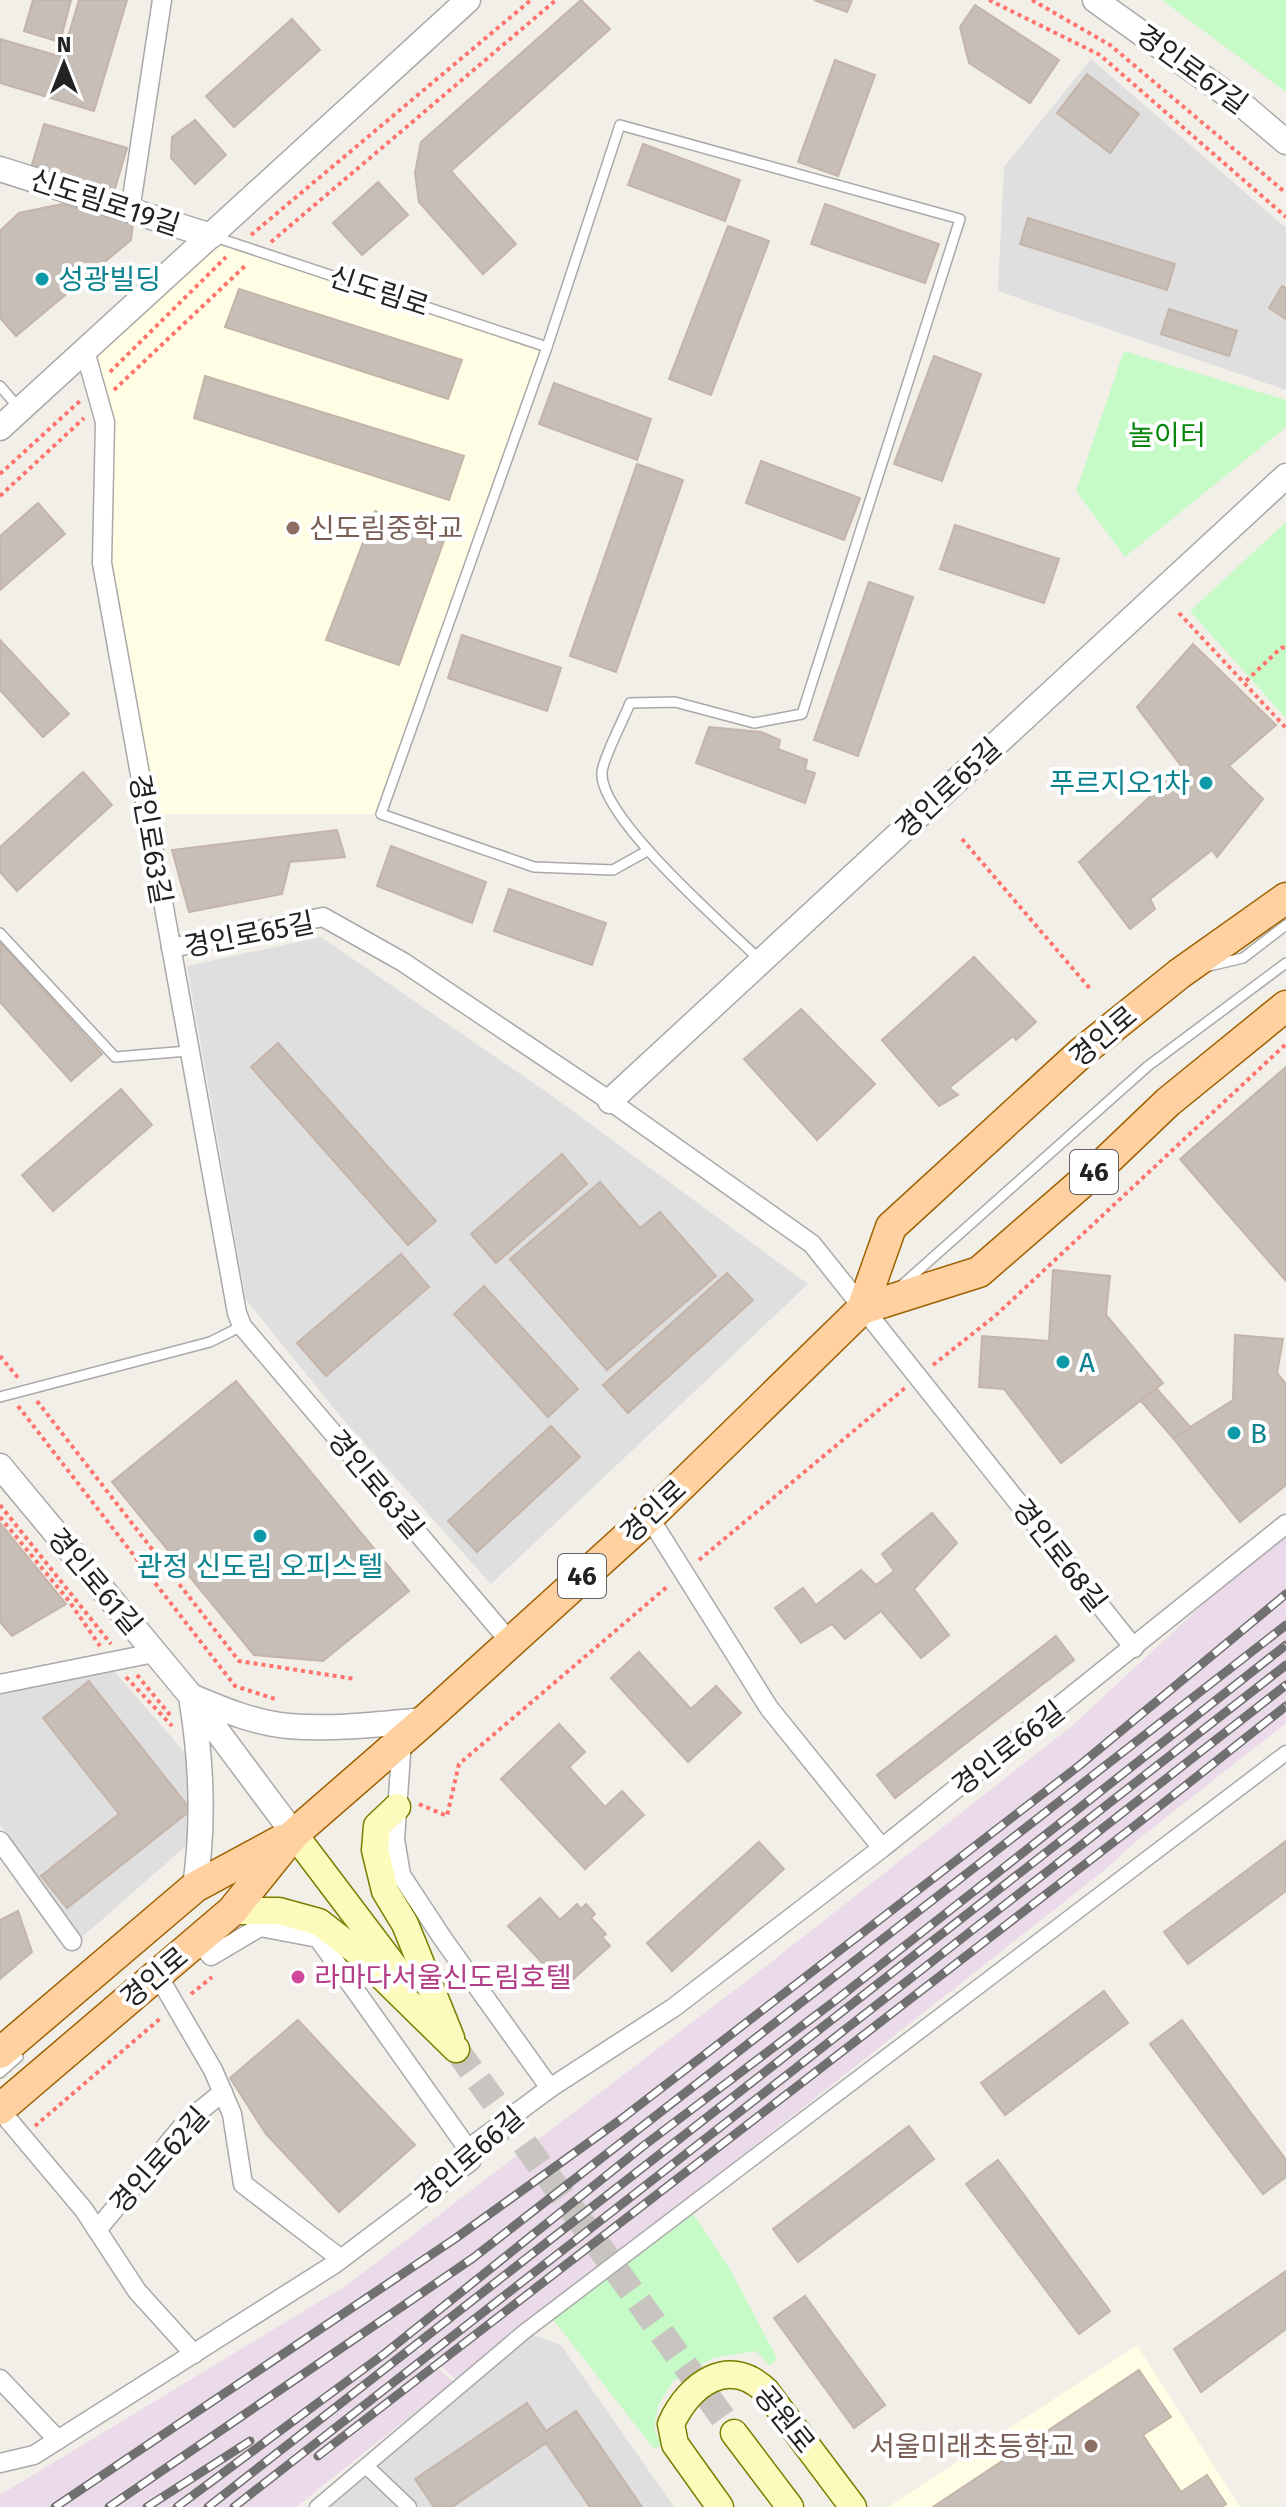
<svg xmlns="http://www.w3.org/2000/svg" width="1286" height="2507" viewBox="0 0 1286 2507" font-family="'Fira Sans','Noto Sans KR',sans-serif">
  <rect width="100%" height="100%" fill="#f2eee8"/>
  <!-- residential -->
  <g fill="#e0dfdf">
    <polygon points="1091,59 1286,228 1286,390 998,291 1004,167"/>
    <polygon points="321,937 548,1093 808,1284 491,1584 341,1417 246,1300 187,966"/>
    <polygon points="114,1671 192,1761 195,1838 81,1938 0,1825 0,1694"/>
    <polygon points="524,2332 561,2345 674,2507 317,2507"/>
  </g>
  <!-- industrial -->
  <polygon fill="#ebdae9" points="1286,1527 1286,1723 1141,1837 1102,1872 457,2380 377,2312 453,2382 296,2507 0,2507 0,2495 347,2285 752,1977 1073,1725"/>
  <!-- education -->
  <g fill="#fffee4">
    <polygon points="211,236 547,347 381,814 147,814 102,563 105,422 85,351"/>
    <polygon points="1137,2345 1240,2507 888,2507"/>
  </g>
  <!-- park -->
  <g fill="#c6fbc7">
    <polygon points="1162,0 1286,0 1286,92"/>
    <polygon points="1124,351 1286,400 1286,427 1125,557 1076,491"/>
    <polygon points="1286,522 1286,718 1190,611"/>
    <polygon points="690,2209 731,2271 777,2358 770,2366 756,2351 713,2358 673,2381 658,2406 654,2428 661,2445 654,2449 552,2318"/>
  </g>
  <!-- building -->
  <g fill="#c7beb7" stroke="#c4b4aa" stroke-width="2">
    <polygon points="33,0 71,0 60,42 24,31"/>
    <polygon points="79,0 127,0 94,111 0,83 0,39 62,57"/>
    <polygon points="581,0 610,29 451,171 516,244 483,274 419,202 415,173 421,142"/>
    <polygon points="814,0 852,0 847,12"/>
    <polygon points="975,5 1059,60 1030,103 969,63 960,27"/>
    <polygon points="292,19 320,50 234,127 206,96"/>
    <polygon points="835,60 875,75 838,176 798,162"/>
    <polygon points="1087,74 1139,114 1110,153 1057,113"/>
    <polygon points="195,120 226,155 195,184 171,158 172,137"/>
    <polygon points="44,124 127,148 114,192 31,168"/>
    <polygon points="643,144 740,180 725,221 628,185"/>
    <polygon points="378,182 408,215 362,255 333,223"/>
    <polygon points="62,204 133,223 131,240 16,336 0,318 0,231 19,213"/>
    <polygon points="825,204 939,244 925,283 811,244"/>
    <polygon points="1028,218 1175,264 1167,290 1020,244"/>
    <polygon points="728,226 769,241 711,395 669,379"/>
    <polygon points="1282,286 1286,288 1286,319 1269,308"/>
    <polygon points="239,289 462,360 448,399 225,327"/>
    <polygon points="1169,309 1237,331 1229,356 1161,334"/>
    <polygon points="934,356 981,374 942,481 894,464"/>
    <polygon points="205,376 464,456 449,500 194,418"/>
    <polygon points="554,383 651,419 637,460 539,424"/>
    <polygon points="761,461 860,498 844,540 746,503"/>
    <polygon points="637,464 683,480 616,672 570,656"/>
    <polygon points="38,503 65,534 0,590 0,536"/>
    <polygon points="375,511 446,535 399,665 326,640"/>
    <polygon points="955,525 1059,559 1044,603 940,569"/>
    <polygon points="869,582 913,597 858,756 814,740"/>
    <polygon points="462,635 561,668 547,711 448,678"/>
    <polygon points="0,640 69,714 43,737 0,690"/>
    <polygon points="1193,644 1276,725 1229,766 1263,799 1217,857 1212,850 1150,899 1155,909 1130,929 1079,862 1182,767 1137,707"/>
    <polygon points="709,727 761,732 780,740 778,749 807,760 805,770 815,773 805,803 696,763"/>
    <polygon points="83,772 112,805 17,891 0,872 0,847"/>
    <polygon points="337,830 345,857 290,862 282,894 189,912 172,850"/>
    <polygon points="391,846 486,882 472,923 377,886"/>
    <polygon points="509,889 606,923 592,965 494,931"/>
    <polygon points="0,942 102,1054 71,1081 0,1002"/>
    <polygon points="974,957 1036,1022 1016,1040 1013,1036 949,1088 958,1095 939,1106 882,1040"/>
    <polygon points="801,1009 875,1084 817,1140 744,1059"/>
    <polygon points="278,1043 436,1221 408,1245 251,1067"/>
    <polygon points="1286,1067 1286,1281 1180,1159"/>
    <polygon points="121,1089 152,1125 53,1211 22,1175"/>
    <polygon points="562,1154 587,1184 496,1263 471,1234"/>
    <polygon points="600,1182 640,1228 660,1212 716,1276 607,1370 510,1259"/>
    <polygon points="401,1254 429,1287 326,1376 297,1343"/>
    <polygon points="1053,1270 1110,1276 1106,1315 1163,1383 1061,1463 1004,1389 979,1387 982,1336 1049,1341"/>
    <polygon points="727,1273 753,1300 628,1413 603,1385"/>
    <polygon points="484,1286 578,1389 548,1417 454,1314"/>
    <polygon points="1235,1335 1283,1339 1277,1373 1286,1384 1286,1485 1240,1522 1173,1438 1233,1400"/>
    <polygon points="236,1381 409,1591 323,1661 254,1655 112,1482"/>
    <polygon points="1156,1388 1191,1428 1173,1438 1141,1401"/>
    <polygon points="551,1426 580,1457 477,1552 448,1521"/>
    <polygon points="932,1513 957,1543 914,1589 949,1635 921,1658 881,1611 845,1639 832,1624 801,1643 775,1608 803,1588 816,1605 861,1570 876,1585 894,1571 882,1554"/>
    <polygon points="0,1523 66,1604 12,1636 0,1622"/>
    <polygon points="1056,1636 1074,1660 895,1798 877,1775"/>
    <polygon points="639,1652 691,1709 716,1686 741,1713 688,1762 611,1678"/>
    <polygon points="89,1681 191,1810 67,1908 41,1876 119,1814 43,1718"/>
    <polygon points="559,1724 585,1752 569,1767 605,1807 622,1791 644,1815 585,1869 501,1779"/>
    <polygon points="1286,1841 1286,1891 1188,1964 1164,1932"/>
    <polygon points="759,1842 784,1869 672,1971 647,1943"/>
    <polygon points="540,1898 560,1920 577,1904 581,1909 586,1904 595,1914 591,1918 606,1934 602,1937 610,1946 572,1980 566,1974 562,1978 548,1962 545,1966 508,1926"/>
    <polygon points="18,1911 32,1952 0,1979 0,1920"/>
    <polygon points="1104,1991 1128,2023 1005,2115 981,2083"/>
    <polygon points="298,2020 415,2145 339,2212 266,2134 230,2078"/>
    <polygon points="1182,2020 1286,2160 1286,2177 1263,2194 1150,2044"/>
    <polygon points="909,2126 934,2159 798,2262 773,2229"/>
    <polygon points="998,2160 1110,2311 1079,2334 966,2184"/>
    <polygon points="1286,2271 1286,2329 1201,2392 1174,2349"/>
    <polygon points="805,2296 885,2405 854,2428 774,2318"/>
    <polygon points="1139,2370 1171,2417 1143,2435 1181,2492 1207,2475 1226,2504 1222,2507 933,2507"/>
    <polygon points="527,2403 546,2431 576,2411 642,2507 590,2507 546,2443 452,2507 434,2507 415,2479"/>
  </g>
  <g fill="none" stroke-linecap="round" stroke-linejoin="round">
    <!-- secondary-tunnel -->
    <polyline stroke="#c8c5c0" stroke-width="26" stroke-dasharray="26 13" stroke-linecap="butt" points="456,2049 734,2433"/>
    <defs>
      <g id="service">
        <polyline points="212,236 547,347"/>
        <polyline points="0,386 19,408"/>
        <path d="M647,851L613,870L534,867L381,814L547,347L620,125L960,219L802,714L754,723L675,702L630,703C624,719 603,758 602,772C598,816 725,926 759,959"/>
        <polyline points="0,933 115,1057 188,1051"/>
        <polyline points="1209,966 1243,958 1286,925"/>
        <polyline points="902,1285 1148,1066 1286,963"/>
        <polyline points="0,1397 210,1342 242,1326"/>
        <polyline points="0,2073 18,2057"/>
      </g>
      <g id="pedestrian">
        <polyline points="366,2466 409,2507"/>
        <polyline points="317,2507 524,2332 1286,1753"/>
      </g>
      <g id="minor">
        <polyline points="130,211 162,0"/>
        <polyline points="85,351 105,422 102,563 237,1313 242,1326 511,1643"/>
        <polyline points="171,948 323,917 403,962 610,1101 812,1244 1134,1648"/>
        <polyline points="649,1517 769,1708 882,1848"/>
        <polyline points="0,1684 154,1653"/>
        <polyline points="402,1740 395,1839 401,1875 443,1939 550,2088"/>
        <polyline points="0,1841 72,1941"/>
        <polyline points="197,1940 211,1956 260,1927 318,1938 468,2149"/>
        <polyline points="157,1974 213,2070 232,2114 243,2184 341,2259"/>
        <polyline points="0,2110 84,2210 137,2291 194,2354"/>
        <polyline points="97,2230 186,2122 223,2092"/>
        <polyline points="0,2379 58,2440"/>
        <polyline points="0,2463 34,2455 333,2265 471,2161 468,2149 550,2088 673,2008 882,1848 1286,1524"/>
      </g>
      <g id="tertiary">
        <polyline points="1095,0 1246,108 1286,142"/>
        <polyline points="0,169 211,236"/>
        <polyline points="0,428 468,0"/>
        <polyline points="610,1101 1286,476"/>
        <polyline points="0,1466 191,1696 294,1834"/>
        <path d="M193,1697C224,1710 255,1723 288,1726C334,1730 380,1724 425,1720"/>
        <path d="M192,1703C202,1765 204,1824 195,1887"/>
      </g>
      <g id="secondary">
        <polyline points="397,1807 377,1826 375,1850 385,1891 405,1924 451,2038"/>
        <polyline points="294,1834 406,1982"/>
        <polyline points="232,1911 279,1911 319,1922 355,1950 456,2049"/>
        <polyline points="734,2433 790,2507"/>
        <path d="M720,2507L675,2444L671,2424C689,2384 729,2355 766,2391L853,2507"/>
      </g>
      <g id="primary">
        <polyline points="862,1309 979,1272 1101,1166 1168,1102 1286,1006"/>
        <polyline points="0,2053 195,1887 282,1840"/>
        <polyline points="0,2109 232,1911 294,1834 425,1720 649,1517 862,1309 891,1227 1082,1052 1179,974 1286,898"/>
      </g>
    </defs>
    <!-- service casing -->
    <use href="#service" stroke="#a9a9a9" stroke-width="12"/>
    <!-- pedestrian casing -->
    <use href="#pedestrian" stroke="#a9a9a9" stroke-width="17"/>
    <!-- minor casing -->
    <use href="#minor" stroke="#a9a9a9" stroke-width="21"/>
    <!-- tertiary casing -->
    <use href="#tertiary" stroke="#a9a9a9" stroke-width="27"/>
    <!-- secondary casing -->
    <use href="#secondary" stroke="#798001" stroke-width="29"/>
    <!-- primary casing -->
    <use href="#primary" stroke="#9f6200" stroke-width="33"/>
    <!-- path -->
    <g stroke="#fe746d" stroke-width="4" stroke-dasharray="4 4" stroke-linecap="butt">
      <polyline points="989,0 1100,55 1286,217"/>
      <polyline points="1032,0 1110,45 1286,193"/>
      <polyline points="251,235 531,0"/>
      <polyline points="271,242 556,0"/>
      <polyline points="110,372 226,257"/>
      <polyline points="114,390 247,264"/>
      <polyline points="0,474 81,400"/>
      <polyline points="0,496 84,418"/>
      <polyline points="1179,613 1286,728"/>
      <polyline points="1246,681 1281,648 1286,647"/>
      <polyline points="962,839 1092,991"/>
      <polyline points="0,1356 19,1379"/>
      <polyline points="933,1365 995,1316 1286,1044"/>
      <polyline points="37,1401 239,1661 355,1679"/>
      <polyline points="18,1406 235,1686 278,1700"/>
      <polyline points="0,1505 111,1644"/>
      <polyline points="0,1517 69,1601 100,1646"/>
      <polyline points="699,1560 905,1388"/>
      <polyline points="137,1675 170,1715"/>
      <polyline points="126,1677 172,1726"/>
      <polyline points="419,1804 447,1816 459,1764 668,1586"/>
      <polyline points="191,1994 212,1977"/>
      <polyline points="35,2126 162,2017"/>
    </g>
    <!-- service -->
    <use href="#service" stroke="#fff" stroke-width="9"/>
    <!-- pedestrian -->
    <use href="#pedestrian" stroke="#fff" stroke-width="14"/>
    <!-- minor -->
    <use href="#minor" stroke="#fff" stroke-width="18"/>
    <!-- tertiary -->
    <use href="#tertiary" stroke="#fff" stroke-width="24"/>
    <!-- secondary -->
    <use href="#secondary" stroke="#fcfbbc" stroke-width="26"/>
    <!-- primary -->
    <use href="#primary" stroke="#ffd1a1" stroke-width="30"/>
    <defs>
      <g id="rail">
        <polyline points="318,2456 1137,1824 1286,1706"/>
        <polyline points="55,2507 456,2238 620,2120 1080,1765 1286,1594"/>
        <polyline points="109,2507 473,2258 1286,1625"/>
        <polyline points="147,2507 250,2441"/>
        <polyline points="177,2507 384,2354 642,2147 836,2000 1286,1645"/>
        <polyline points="208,2507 1286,1665"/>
        <polyline points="234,2507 1286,1685"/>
      </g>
    </defs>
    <!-- rail casing -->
    <use href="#rail" stroke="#707070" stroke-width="9"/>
    <!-- rail -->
    <use href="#rail" stroke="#fff" stroke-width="6" stroke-dasharray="18" stroke-linecap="butt"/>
  </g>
  <!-- markers -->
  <g fill="#0f9aa8" stroke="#fff" stroke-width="3">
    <circle cx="42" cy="279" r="8"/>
    <circle cx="1206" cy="783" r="8"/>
    <circle cx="1063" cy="1362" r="8"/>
    <circle cx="1234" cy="1433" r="8"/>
    <circle cx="260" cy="1536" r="8"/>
  </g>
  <g fill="#8d6e63" stroke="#fff" stroke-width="3">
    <circle cx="293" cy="528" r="8"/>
    <circle cx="1091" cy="2446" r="8"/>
  </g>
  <circle fill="#d1479c" stroke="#fff" stroke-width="3" cx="298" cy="1977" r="8"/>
  <g text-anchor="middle" stroke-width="8" stroke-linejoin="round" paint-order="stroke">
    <!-- shield labels -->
    <g fill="#fff" stroke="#646464" stroke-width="2">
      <rect x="1070" y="1150" width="48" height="44" rx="6"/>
      <rect x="558" y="1554" width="48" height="44" rx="6"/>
    </g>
    <g font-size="26" font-weight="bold" fill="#222">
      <text x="1094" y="1181">46</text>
      <text x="582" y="1585">46</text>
    </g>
    <!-- street labels -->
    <g font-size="28" fill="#222" stroke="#fff">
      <text transform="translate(1192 69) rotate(36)" y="10">경인로67길</text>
      <text transform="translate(105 202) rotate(18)" y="10">신도림로19길</text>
      <text transform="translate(379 291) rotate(18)" y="10">신도림로</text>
      <text transform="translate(948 788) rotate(-43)" y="10">경인로65길</text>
      <text transform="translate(151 839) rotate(80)" y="10">경인로63길</text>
      <text transform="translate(249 934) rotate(-11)" y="10">경인로65길</text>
      <text transform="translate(1103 1036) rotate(-40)" y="10">경인로</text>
      <text transform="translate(376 1484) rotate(50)" y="10">경인로63길</text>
      <text transform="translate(653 1511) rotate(-43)" y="10">경인로</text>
      <text transform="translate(1060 1555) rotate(52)" y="10">경인로68길</text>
      <text transform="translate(95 1581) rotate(50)" y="10">경인로61길</text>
      <text transform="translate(1008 1748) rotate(-38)" y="10">경인로66길</text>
      <text transform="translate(154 1977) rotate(-40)" y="10">경인로</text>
      <text transform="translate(469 2156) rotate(-41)" y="10">경인로66길</text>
      <text transform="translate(159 2160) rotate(-48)" y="10">경인로62길</text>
      <text transform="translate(785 2419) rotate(51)" y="10">공원로</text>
    </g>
    <!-- culture labels -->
    <g font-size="28" fill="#0d838f" stroke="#fff" text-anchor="start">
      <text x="58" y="289">성광빌딩</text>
      <text x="1190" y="793" text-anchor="end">푸르지오1차</text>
      <text x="1079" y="1372">A</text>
      <text x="1250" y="1443">B</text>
      <text x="260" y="1576" text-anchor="middle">관정 신도림 오피스텔</text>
    </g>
    <!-- park labels -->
    <g font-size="28" fill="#08870c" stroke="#fff">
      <text x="1167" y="445">놀이터</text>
    </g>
    <!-- education labels -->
    <g font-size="28" fill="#785e54" stroke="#fff" text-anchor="start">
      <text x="309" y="538">신도림중학교</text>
      <text x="1075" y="2456" text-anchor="end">서울미래초등학교</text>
    </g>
    <!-- hotel labels -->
    <g font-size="28" fill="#b23c85" stroke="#fff" text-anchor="start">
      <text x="314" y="1987">라마다서울신도림호텔</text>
    </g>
  </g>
  <!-- north arrow -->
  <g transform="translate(64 64)" stroke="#ffffff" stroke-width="6" paint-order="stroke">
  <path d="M0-6L14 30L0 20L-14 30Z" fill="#222222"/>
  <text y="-12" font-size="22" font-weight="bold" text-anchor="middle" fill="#222222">N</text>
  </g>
</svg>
